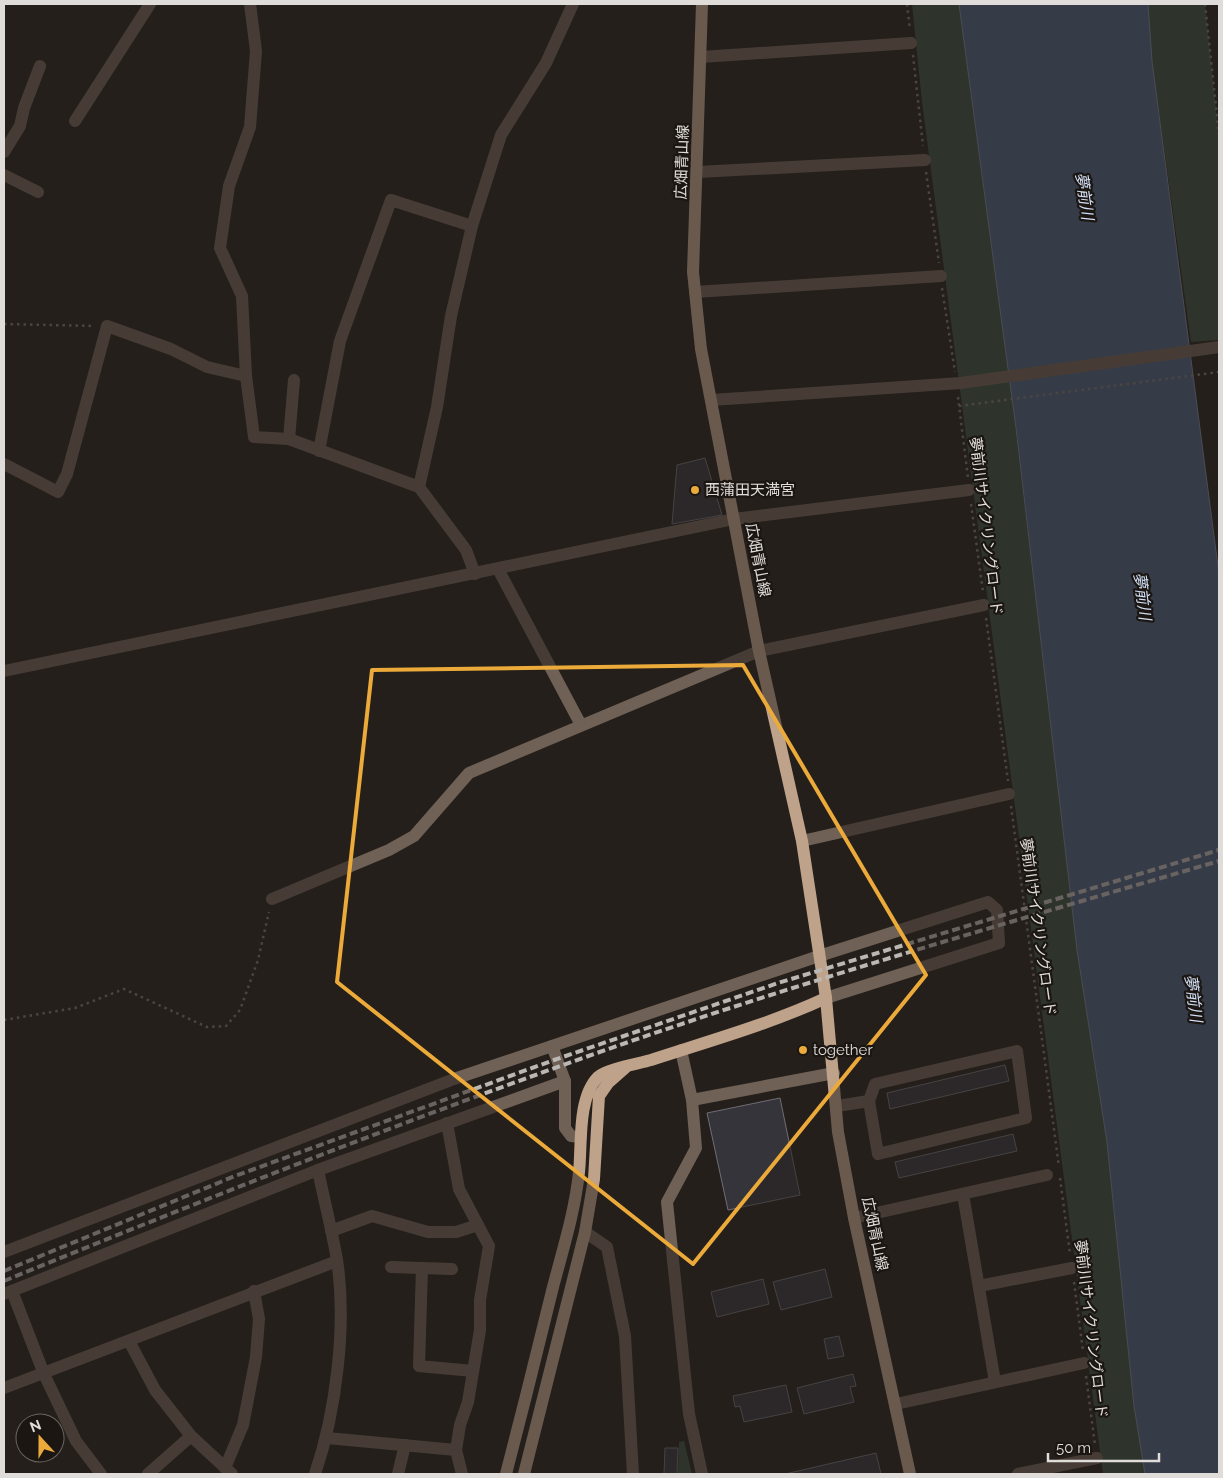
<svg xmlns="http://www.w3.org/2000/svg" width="1223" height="1478" viewBox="0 0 1223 1478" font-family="Raleway,'Noto Sans JP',sans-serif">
  <rect width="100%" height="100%" fill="#251f1b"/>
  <!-- green -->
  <g fill="#3b4e3f">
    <polygon points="912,4 961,4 971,97 1010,381 1077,950 1107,1142 1134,1406 1145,1474 1103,1474 922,102"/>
    <polygon points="1147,4 1205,4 1219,138 1219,340 1191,342 1152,61"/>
    <polygon points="684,1441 692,1474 678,1474 679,1442"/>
  </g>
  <!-- water -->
  <polygon fill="#4d5d7e" stroke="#798399" points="959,4 1148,4 1152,61 1219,574 1219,1474 1145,1474 1134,1406 1107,1142 1077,950 1016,428"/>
  <!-- building -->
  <g fill="#36343b" stroke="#6f6d75">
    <polygon points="705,458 722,515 672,524 677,465"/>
    <polygon points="1005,1065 1009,1081 890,1109 887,1093"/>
    <polygon points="780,1098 800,1195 728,1210 707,1113"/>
    <polygon points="1013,1134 1017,1151 899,1178 895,1162"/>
    <polygon points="825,1269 832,1297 781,1310 773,1282"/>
    <polygon points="763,1279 769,1304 717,1317 711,1292"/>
    <polygon points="839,1336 844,1356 828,1359 824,1339"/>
    <polygon points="853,1374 856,1386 850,1387 854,1402 804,1414 797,1388"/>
    <polygon points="786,1385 792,1412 744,1422 740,1406 735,1407 733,1396"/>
    <polygon points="665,1448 678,1448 677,1474 664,1474"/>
    <polygon points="876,1453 881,1474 785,1474"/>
  </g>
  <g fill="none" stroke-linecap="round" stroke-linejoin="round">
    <!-- path -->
    <g stroke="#7a7471" stroke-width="2.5" stroke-dasharray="2.5 4" stroke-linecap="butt">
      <polyline points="907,4 910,30"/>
      <polyline points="1205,4 1219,134"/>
      <polyline points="913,55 923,146"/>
      <polyline points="926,172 939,263"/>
      <polyline points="942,288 955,372"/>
      <polyline points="4,324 95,326"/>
      <polyline points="958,397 968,478"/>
      <polyline points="959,406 1219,372"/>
      <polyline points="971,504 983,592"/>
      <polyline points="986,618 1008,781"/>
      <polyline points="1011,806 1059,1167"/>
      <polyline points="4,1020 75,1008 124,989 207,1027 226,1026 240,1010 258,960 269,912"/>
      <polyline points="1060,1178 1070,1254"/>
      <polyline points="1074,1282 1083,1351"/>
      <polyline points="1086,1376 1095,1445"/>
    </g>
    <!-- minor -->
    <g stroke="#6f6155" stroke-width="12">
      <polyline points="250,4 256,51 250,127 229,186 220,248 242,296 246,376 254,437 289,439 419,487 466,550 475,574"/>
      <polyline points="701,57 911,43"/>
      <polyline points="75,121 150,4"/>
      <polyline points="4,152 20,126 24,108 40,66"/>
      <polyline points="698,172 925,160"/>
      <polyline points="4,175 38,192"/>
      <polyline points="695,292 941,276"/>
      <polyline points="711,400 961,383 1219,347"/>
      <polyline points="289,439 294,380"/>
      <polyline points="319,451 340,341 391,200 472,226"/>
      <polyline points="4,464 58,492 67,474 107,326 171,349 207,367 246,376"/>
      <polyline points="419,487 437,407 451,316 472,226 501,135 546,63 573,4"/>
      <polyline points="498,569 581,725"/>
      <polyline points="4,671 734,519 969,490"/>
      <polyline points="802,841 1009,794"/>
      <polyline points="272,899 389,850 414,836 469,773 759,651 984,605"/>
      <polyline points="552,1046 565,1081 565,1128 571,1136 581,1137"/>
      <polyline points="681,1050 692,1100 696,1148 667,1202 689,1414 702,1474"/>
      <polygon points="1017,1051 1026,1118 878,1154 869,1101 875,1084"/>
      <polyline points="692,1100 834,1073"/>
      <polyline points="837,1106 869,1101"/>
      <polyline points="447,1123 459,1189 489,1246 480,1300 480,1330 468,1402 460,1425 456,1450 462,1474"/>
      <polyline points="963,1194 995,1382"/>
      <polyline points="854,1218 1047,1175"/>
      <polyline points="331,1231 372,1216 428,1232 456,1232 478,1225"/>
      <polyline points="585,1232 607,1247 625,1336 633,1474"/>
      <polyline points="4,1252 454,1079 819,956 988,902 997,910 999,943 826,998"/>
      <polyline points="391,1267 452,1269"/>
      <polyline points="422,1268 419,1366 473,1371"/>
      <polyline points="979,1286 1072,1268"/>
      <polyline points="12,1291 44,1374 76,1441 101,1474"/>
      <polyline points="4,1294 318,1170 565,1081"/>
      <polyline points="129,1341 155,1390 191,1436 232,1474"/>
      <polyline points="4,1388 337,1261"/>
      <polyline points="896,1404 1084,1363"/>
      <polyline points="327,1438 456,1450"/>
      <polyline points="225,1468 243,1425 256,1357 259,1319 254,1291"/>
      <polyline points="148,1474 191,1436"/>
      <path d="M315,1474C336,1412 347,1325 337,1260C332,1230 324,1200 318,1170"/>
      <polyline points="398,1474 405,1445"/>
      <polyline points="1018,1474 1097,1458"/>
    </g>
    <!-- major -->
    <g stroke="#bfa28a" stroke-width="12">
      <polyline points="702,4 693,272 701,349 759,651 802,841 826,998 838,1132 854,1218 910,1474"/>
      <path d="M506,1474C522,1412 538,1349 553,1287C563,1249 575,1211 579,1172C582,1146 577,1098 598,1077C607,1069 637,1064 651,1060C709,1041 770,1024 826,998"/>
      <polyline points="524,1474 585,1232 594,1179 599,1096 608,1083 625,1068"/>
    </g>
    <!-- rail -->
    <g stroke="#bbb7b3" stroke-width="4" stroke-dasharray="8 4" stroke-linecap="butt">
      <polyline points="4,1271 235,1176 554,1060 778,983 1219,850"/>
      <path d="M4,1281C185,1207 368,1135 552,1069C770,990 997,926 1219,861"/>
    </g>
  </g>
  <!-- marked area -->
  <path d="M0 0H1223V1478H0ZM743,665L926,975L693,1264L337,982L372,670Z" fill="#251f1b" fill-opacity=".55" fill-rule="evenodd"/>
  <path fill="none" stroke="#ebaa39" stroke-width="4" stroke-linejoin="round" d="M743,665L926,975L693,1264L337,982L372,670Z"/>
  <!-- markers -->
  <g fill="#ebaa39" stroke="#1b1612" stroke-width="2">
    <circle cx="695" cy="490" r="5"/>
    <circle cx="803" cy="1050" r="5"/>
  </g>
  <g text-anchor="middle" stroke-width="4.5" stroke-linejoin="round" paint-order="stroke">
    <!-- street labels -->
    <g font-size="15" fill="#e0dcd9" stroke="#1b1612">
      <text transform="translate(682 162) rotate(-88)" y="5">広畑青山線</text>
      <text transform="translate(986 526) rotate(83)" y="5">夢前川サイクリングロード</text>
      <text transform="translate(758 560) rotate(79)" y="5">広畑青山線</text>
      <text transform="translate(1038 927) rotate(82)" y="5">夢前川サイクリングロード</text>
      <text transform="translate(875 1234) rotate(78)" y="5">広畑青山線</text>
      <text transform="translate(1091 1329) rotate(83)" y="5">夢前川サイクリングロード</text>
    </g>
    <!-- poi labels -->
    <g font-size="15" fill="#e0dcd9" stroke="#1b1612" text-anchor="start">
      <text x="705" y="495">西蒲田天満宮</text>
      <text x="813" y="1055">together</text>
    </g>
    <!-- water labels -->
    <g font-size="16" font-style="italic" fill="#d1def5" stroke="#1b1612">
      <text transform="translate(1085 196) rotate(82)" y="6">夢前川</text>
      <text transform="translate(1143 596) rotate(83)" y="6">夢前川</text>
      <text transform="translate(1194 998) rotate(83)" y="6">夢前川</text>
    </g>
  </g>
  <!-- border -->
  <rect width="1223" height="1478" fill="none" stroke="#e0dcd9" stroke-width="10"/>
  <!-- north arrow -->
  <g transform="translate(40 1438) rotate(339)"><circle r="24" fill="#1b1612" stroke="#6a6562"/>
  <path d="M0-4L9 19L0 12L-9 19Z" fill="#ebaa39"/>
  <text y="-8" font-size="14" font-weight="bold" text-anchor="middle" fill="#e0dcd9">N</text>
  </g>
  <!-- scale -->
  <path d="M1048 1453v8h111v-8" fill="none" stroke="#e0dcd9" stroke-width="2.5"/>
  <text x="1056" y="1453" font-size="15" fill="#e0dcd9" stroke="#1b1612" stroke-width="4" paint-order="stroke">50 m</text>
</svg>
